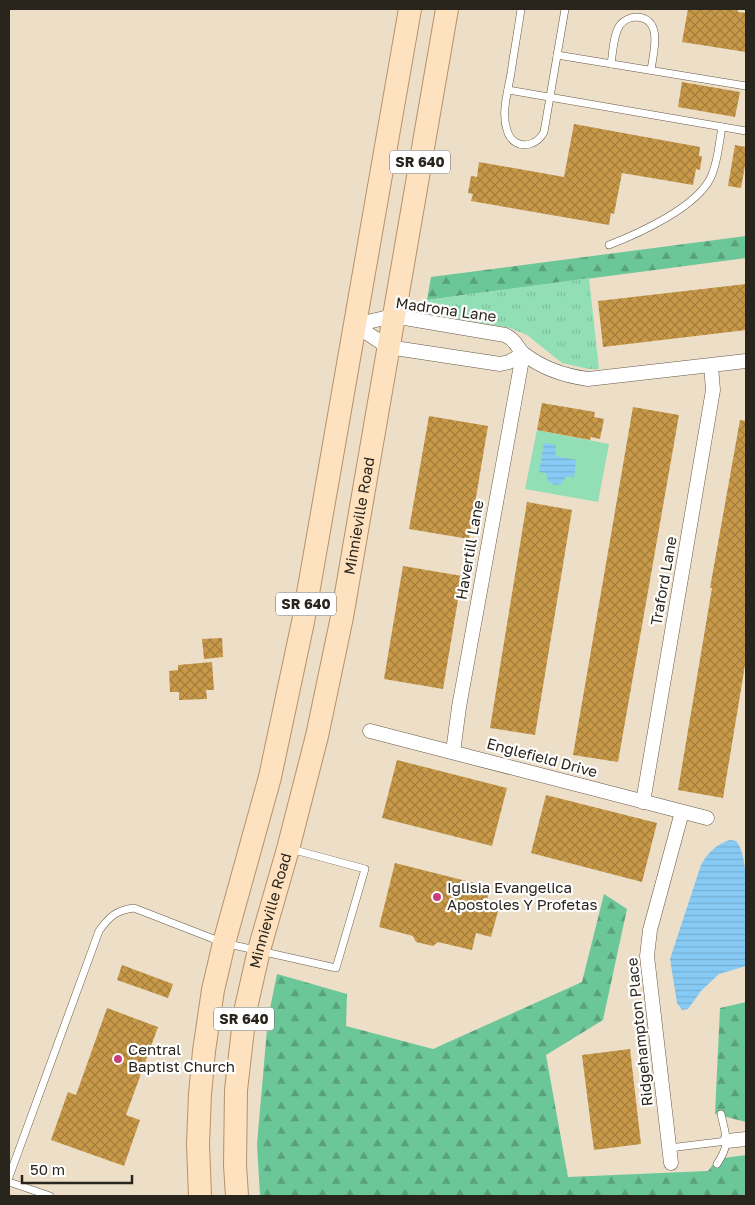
<svg xmlns="http://www.w3.org/2000/svg" width="755" height="1205" viewBox="0 0 755 1205" font-family="'Golos Text',sans-serif">
  <defs>
    <pattern id="forest-firs" width="22" height="20" patternUnits="userSpaceOnUse" patternTransform="scale(1.25)"><rect width="22" height="20" fill="#6bc798"/><path d="M5 1l3.5 6h-7zM16 11l3.5 6h-7z" fill="#58a17b"/></pattern>
    <pattern id="park-tufts" width="24" height="20" patternUnits="userSpaceOnUse" patternTransform="scale(1.25)"><rect width="24" height="20" fill="#92dfb5"/><path d="M3 7l-1-3M5 7V3M7 7l1-3M15 17l-1-3M17 17v-4M19 17l1-3" fill="none" stroke="#7ebf9b"/></pattern>
    <pattern id="water-rules" width="6" height="5" patternUnits="userSpaceOnUse" patternTransform="scale(1.25)"><rect width="6" height="5" fill="#87cbf4"/><path d="M0 2.5h6" fill="none" stroke="#75aed1"/></pattern>
    <pattern id="building-cross-hatch" width="8" height="8" patternUnits="userSpaceOnUse" patternTransform="scale(1.25)"><rect width="8" height="8" fill="#c89949"/><path d="M0 0l8 8M0 8l8-8" fill="none" stroke="#a37d3c"/></pattern>
  </defs>
  <rect width="100%" height="100%" fill="#eddec8"/>
  <!-- green -->
  <polygon fill="#92dfb5" points="537,430 609,444 598,502 525,489"/>
  <!-- forest -->
  <g fill="url(#forest-firs)">
    <polygon points="746,236 746,258 427,300 431,277"/>
    <polygon points="604,894 627,909 603,1020 546,1055 568,1177 708,1171 717,1159 746,1155 746,1196 260,1196 257,1144 268,1018 277,974 347,994 346,1026 433,1049 582,982"/>
    <polygon points="746,1002 746,1122 715,1114 720,1008"/>
  </g>
  <!-- park -->
  <polygon fill="url(#park-tufts)" points="589,278 599,369 589,369 562,363 527,335 510,328 427,313 427,300"/>
  <!-- water -->
  <g fill="url(#water-rules)">
    <polygon points="544,443 556,445 555,456 576,460 574,478 567,476 561,484 555,485 548,481 546,473 539,472"/>
    <path d="M730,840L736,841C752,857 746,941 746,966L719,974L701,991L688,1009L682,1010L677,1003L670,959L701,865C708,853 716,844 730,840Z"/>
  </g>
  <!-- building -->
  <g fill="url(#building-cross-hatch)">
    <polygon points="688,9 738,9 738,12 746,13 746,52 682,42"/>
    <polygon points="682,82 740,92 735,117 678,107"/>
    <polygon points="574,124 700,147 699,156 702,156 700,170 696,169 693,185 622,173 614,214 611,213 609,225 471,201 473,194 468,193 471,176 477,177 479,162 564,177"/>
    <polygon points="735,145 746,147 746,160 741,188 728,186"/>
    <polygon points="746,284 746,330 603,347 598,301"/>
    <polygon points="542,403 595,412 594,417 604,419 600,439 591,437 590,440 537,430"/>
    <polygon points="633,407 679,415 618,762 573,755"/>
    <polygon points="429,416 488,426 469,539 409,529"/>
    <polygon points="740,420 746,421 746,659 723,798 678,790 712,588 710,588"/>
    <polygon points="527,502 572,510 535,735 490,728"/>
    <polygon points="403,566 462,576 443,689 384,679"/>
    <polygon points="222,638 223,657 204,659 202,639"/>
    <polygon points="212,662 214,690 206,690 207,699 179,700 179,692 170,692 169,671 178,670 178,665"/>
    <polygon points="397,760 507,788 492,846 382,818"/>
    <polygon points="546,795 657,823 642,882 531,853"/>
    <polygon points="395,863 490,887 485,908 498,911 491,937 476,933 472,950 438,942 433,946 416,942 413,936 379,927"/>
    <polygon points="122,965 173,984 168,998 117,980"/>
    <polygon points="107,1008 158,1027 126,1115 140,1120 124,1166 51,1140 68,1092 76,1095"/>
    <polygon points="630,1049 641,1144 594,1150 582,1055"/>
  </g>
  <g fill="none" stroke-linecap="round" stroke-linejoin="round">
    <defs>
      <g id="service">
        <path d="M521,9C518,30 514,52 511,73C508,91 501,113 507,130C510,141 519,147 530,144C537,142 541,138 544,132L565,9"/>
        <polyline points="557,55 746,86"/>
        <path d="M611,64C613,52 613,35 620,25C624,20 631,17 637,17C664,19 653,54 651,70"/>
        <polyline points="508,90 746,131"/>
        <path d="M609,245C640,233 697,207 711,177C718,162 719,143 722,127"/>
        <polyline points="669,1148 727,1141"/>
        <path d="M717,1164C731,1143 726,1137 721,1114"/>
        <path d="M9,1177L99,931C109,917 116,910 134,908L224,943L336,968L365,869L291,849"/>
        <polyline points="9,1182 50,1196"/>
      </g>
      <g id="minor">
        <path d="M355,325L393,316L505,335C518,341 516,348 524,354C542,368 566,376 588,379L746,361"/>
        <polyline points="355,325 388,347 500,364 509,362 523,354"/>
        <polyline points="370,731 707,818"/>
        <polyline points="453,752 459,707 523,354"/>
        <polyline points="643,802 713,390 711,366"/>
        <polyline points="727,1141 746,1139"/>
        <polyline points="671,1163 647,956 650,930 682,812"/>
      </g>
      <g id="primary">
        <polyline points="200,1196 198,1144 200,1094 204,1051 213,990 224,943 270,777 303,622 410,9"/>
        <path id="s1" d="M237,1196L235,1165L236,1090L245,1012L259,950L288,849L317,736L342,617L447,9"/>
      </g>
    </defs>
    <!-- service casing -->
    <use href="#service" stroke="#665946" stroke-width="8"/>
    <!-- minor casing -->
    <use href="#minor" stroke="#665946" stroke-width="15"/>
    <!-- primary casing -->
    <use href="#primary" stroke="#b4926b" stroke-width="24"/>
    <!-- service -->
    <use href="#service" stroke="#fff" stroke-width="7"/>
    <!-- minor -->
    <use href="#minor" stroke="#fff" stroke-width="14"/>
    <!-- primary -->
    <use href="#primary" stroke="#fee1bf" stroke-width="22"/>
  </g>
  <!-- markers -->
  <g fill="#c73e7a" stroke="#fff" stroke-width="2">
    <circle cx="437" cy="897" r="5"/>
    <circle cx="118" cy="1059" r="5"/>
  </g>
  <g text-anchor="middle" stroke-width="4.5" stroke-linejoin="round" paint-order="stroke">
    <!-- shield labels -->
    <g fill="#fff" stroke="#6a6660" stroke-width="1">
      <rect x="390" y="150.5" width="60" height="23" rx="4"/>
      <rect x="276" y="592.5" width="60" height="23" rx="4"/>
      <rect x="214" y="1007.5" width="60" height="23" rx="4"/>
    </g>
    <g font-size="14" font-weight="bold" fill="#2a251c">
      <text x="420" y="167">SR 640</text>
      <text x="306" y="609">SR 640</text>
      <text x="244" y="1024">SR 640</text>
    </g>
    <!-- street labels -->
    <g font-size="15" fill="#2a251c" stroke="#fff">
      <text transform="translate(446 310) rotate(8)" y="5">Madrona Lane</text>
      <text dy="5" stroke="none"><textPath href="#s1" startOffset="694">Minnieville Road</textPath></text>
      <text transform="translate(470 550) rotate(-80)" y="5">Havertill Lane</text>
      <text transform="translate(664 581) rotate(-80)" y="5">Traford Lane</text>
      <text transform="translate(542 758) rotate(15)" y="5">Englefield Drive</text>
      <text dy="5" stroke="none"><textPath href="#s1" startOffset="289">Minnieville Road</textPath></text>
      <text transform="translate(640 1032) rotate(-96)" y="5">Ridgehampton Place</text>
    </g>
    <!-- poi labels -->
    <g font-size="15" fill="#2a251c" stroke="#fff" text-anchor="start">
      <text x="447" y="893">Iglisia Evangelica<tspan x="447" dy="17">Apostoles Y Profetas</tspan></text>
      <text x="128" y="1055">Central<tspan x="128" dy="17">Baptist Church</tspan></text>
    </g>
  </g>
  <!-- border -->
  <rect width="755" height="1205" fill="none" stroke="#2a251c" stroke-width="20"/>
  <!-- scale -->
  <path d="M22 1175v8h110v-8" fill="none" stroke="#2a251c" stroke-width="2.5"/>
  <text x="30" y="1175" font-size="15" fill="#2a251c" stroke="#ffffff" stroke-width="4" paint-order="stroke">50 m</text>
</svg>
